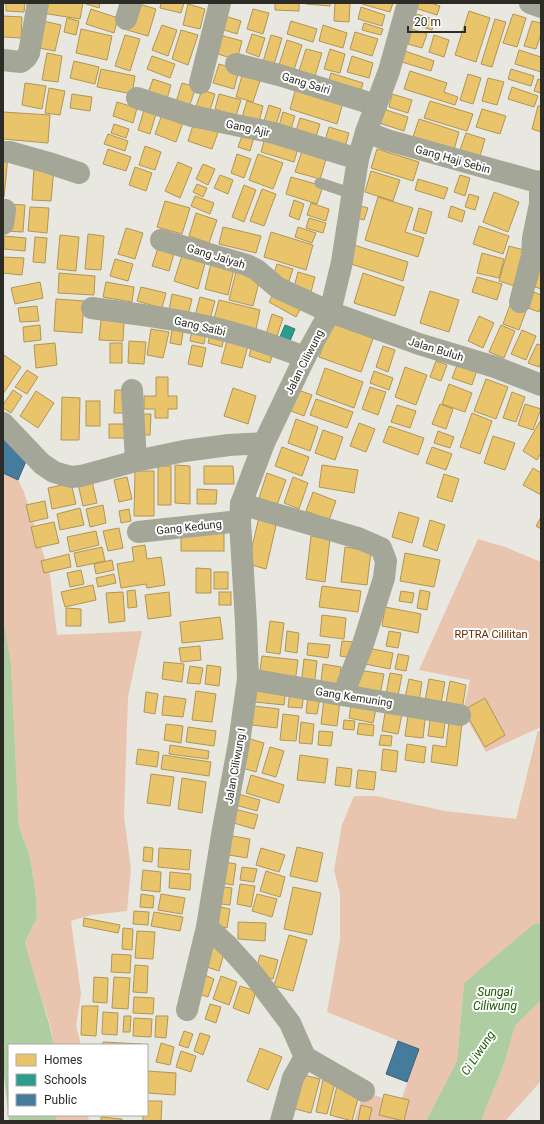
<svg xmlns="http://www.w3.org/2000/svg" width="544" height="1124" viewBox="0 0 544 1124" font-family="Roboto,sans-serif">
  <rect width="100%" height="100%" fill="#e8e7e0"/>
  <!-- green -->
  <g fill="#e9c4ae">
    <path d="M3,473L18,480L24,492L50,575L57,635L142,631L128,697L124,816L131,869L127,911L91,915L71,921L81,994L76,1026L81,1045H52C55,1031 42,1002 38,988C33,973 30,957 25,942L37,918L36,896L30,857L19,827L11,667L3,617Z"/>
    <polygon points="478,539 505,547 541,562 541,727 486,752 463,712 470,680 419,670"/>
    <polygon points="541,730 541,923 464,983 457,1061 426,1121 354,1121 364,1091 414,1110 400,1104 419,1049 327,1012 340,939 340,894 334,870 342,825 354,796 376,796 445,811 516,819 537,734 538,731"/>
    <polygon points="541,1002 541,1081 505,1121 481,1121 504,1064 515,1026 537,1004"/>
    <polygon points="56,1115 86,1115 90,1121 56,1121"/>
  </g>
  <!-- water -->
  <g fill="#aecea1">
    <polygon points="3,617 11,665 19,827 30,857 36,896 37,918 25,942 38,988 49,1023 53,1042 52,1045 9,1045 9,1115 56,1115 56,1121 9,1121 3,1067"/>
    <polygon points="541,923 541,1002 537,1004 515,1026 504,1064 481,1121 426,1121 457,1061 464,983 534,924"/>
  </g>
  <!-- homes -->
  <g fill="#e9c46a" stroke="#b09656">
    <polygon points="6,3 25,3 24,12 6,11"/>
    <polygon points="43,3 83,3 80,19 42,13"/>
    <polygon points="86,3 100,3 99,8 86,4"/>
    <polygon points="136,3 156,9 148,36 127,30"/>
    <polygon points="161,3 184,3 181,13 160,8"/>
    <polygon points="275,3 299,3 299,11 275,10"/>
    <polygon points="306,3 330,3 330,6 306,4"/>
    <polygon points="335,3 350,3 349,22 334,21"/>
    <polygon points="363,3 393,3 390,12 362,4"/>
    <polygon points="416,3 431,3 440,6 437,15 415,8"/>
    <polygon points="188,4 205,9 200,29 183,25"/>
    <polygon points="361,7 385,15 382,26 358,19"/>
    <polygon points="91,9 118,18 114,33 86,24"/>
    <polygon points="253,9 269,13 263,34 247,29"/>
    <polygon points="469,11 490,18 476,62 455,55"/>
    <polygon points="417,14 436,20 432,30 414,24"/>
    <polygon points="513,14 526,18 517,47 503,43"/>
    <polygon points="222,15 241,21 237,34 218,28"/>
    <polygon points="3,16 22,17 21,38 3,37"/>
    <polygon points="67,18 79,21 76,35 64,32"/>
    <polygon points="495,19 506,22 492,67 481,64"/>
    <polygon points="39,20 61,25 55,51 33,47"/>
    <polygon points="291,21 317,29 313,42 287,34"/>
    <polygon points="532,21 541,23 541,34 536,49 524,46"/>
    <polygon points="364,23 383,29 381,35 362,30"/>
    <polygon points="162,25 177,30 168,56 152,50"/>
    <polygon points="323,25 347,33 343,48 319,41"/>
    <polygon points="81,29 112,36 107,60 76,53"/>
    <polygon points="412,29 427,34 422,48 408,44"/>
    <polygon points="181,30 198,35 188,65 172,59"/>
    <polygon points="355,32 378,39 372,56 350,49"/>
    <polygon points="252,34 265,38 259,57 246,52"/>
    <polygon points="125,35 140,39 130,71 115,66"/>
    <polygon points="220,35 242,41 237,60 215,53"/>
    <polygon points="271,35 282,38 273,68 262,65"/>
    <polygon points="434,35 449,40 444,57 429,52"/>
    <polygon points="287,40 302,45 293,73 278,68"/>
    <polygon points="306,49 322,53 314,79 298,74"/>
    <polygon points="330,49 345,54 340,73 324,69"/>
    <polygon points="519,50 541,57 541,72 515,64"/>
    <polygon points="405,51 434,61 431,71 402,62"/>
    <polygon points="47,53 62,56 58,82 42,80"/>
    <polygon points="152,56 175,64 170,78 147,69"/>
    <polygon points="352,56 373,63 369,78 347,72"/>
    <polygon points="74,61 99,67 95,84 70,78"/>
    <polygon points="219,64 239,70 234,89 213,83"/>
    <polygon points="101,69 135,76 132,94 97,87"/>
    <polygon points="511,69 534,76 531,86 508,79"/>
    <polygon points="410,71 447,83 444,92 458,97 455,105 404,89"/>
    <polygon points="243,72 261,78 253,102 236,97"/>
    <polygon points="331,73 363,83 359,97 327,87"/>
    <polygon points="468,74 481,78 473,104 460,100"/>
    <polygon points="488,78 504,82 497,105 482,101"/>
    <polygon points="153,79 171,85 166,102 147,96"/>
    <polygon points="538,79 541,80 541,93 534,91"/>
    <polygon points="25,83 46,86 42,109 22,105"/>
    <polygon points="182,83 196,87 189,107 176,102"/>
    <polygon points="297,84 344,99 337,124 290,109"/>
    <polygon points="512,87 538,96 534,107 508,99"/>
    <polygon points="49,88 65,91 60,115 45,113"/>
    <polygon points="202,90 215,94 210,110 196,106"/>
    <polygon points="72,94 92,97 90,111 70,108"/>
    <polygon points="219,94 241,100 236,116 215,109"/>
    <polygon points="392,94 412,100 408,113 389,107"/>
    <polygon points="247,101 263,106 259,122 242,117"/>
    <polygon points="430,101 473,114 467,131 424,118"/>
    <polygon points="117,102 137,108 133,123 113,116"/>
    <polygon points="269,105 281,109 275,128 263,124"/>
    <polygon points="538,106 541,106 541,132 532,129"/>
    <polygon points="380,108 408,117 404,131 376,122"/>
    <polygon points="164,109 185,117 176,142 155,134"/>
    <polygon points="482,109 506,116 500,134 476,127"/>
    <polygon points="144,110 156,114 150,134 138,130"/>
    <polygon points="3,112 50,115 48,143 3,139"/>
    <polygon points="283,112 295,116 290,132 278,129"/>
    <polygon points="300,118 320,124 315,140 295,134"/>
    <polygon points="195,119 220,127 212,149 188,141"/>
    <polygon points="419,119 459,132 454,150 413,137"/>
    <polygon points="114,124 129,129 126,138 111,133"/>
    <polygon points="329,127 349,133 344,151 324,144"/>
    <polygon points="243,133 254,137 250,151 238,147"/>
    <polygon points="466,133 485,139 480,156 460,150"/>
    <polygon points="108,134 128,141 125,151 104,144"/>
    <polygon points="266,134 299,145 294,162 261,152"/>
    <polygon points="145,146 161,152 155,170 139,165"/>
    <polygon points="303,148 327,156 320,179 295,172"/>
    <polygon points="108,149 131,157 126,171 103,164"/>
    <polygon points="377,149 419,162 413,181 371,168"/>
    <polygon points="237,154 251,159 244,178 231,173"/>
    <polygon points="258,154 283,163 273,189 249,180"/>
    <polygon points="3,156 8,156 4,197 3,197"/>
    <polygon points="178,162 192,168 180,198 165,191"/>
    <polygon points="203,164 215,169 208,185 196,179"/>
    <polygon points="34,167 54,168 51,201 32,200"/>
    <polygon points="135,167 152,173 146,191 129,185"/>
    <polygon points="371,171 400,180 393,201 365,192"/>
    <polygon points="220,175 233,180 228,194 214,188"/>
    <polygon points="460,175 470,178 465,196 454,192"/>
    <polygon points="291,177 323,186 317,204 286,194"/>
    <polygon points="418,179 448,188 444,199 415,190"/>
    <polygon points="197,184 207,188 203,197 193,192"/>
    <polygon points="244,185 256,190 244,222 232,217"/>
    <polygon points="262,189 276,194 264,226 250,221"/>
    <polygon points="494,192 519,202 508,232 483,222"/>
    <polygon points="469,194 479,197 475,210 465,207"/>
    <polygon points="195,196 214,203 210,214 191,206"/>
    <polygon points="378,197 413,208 405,232 424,238 418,257 365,240"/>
    <polygon points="294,200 304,204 299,220 289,216"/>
    <polygon points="165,201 190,208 182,234 157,227"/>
    <polygon points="311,203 329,209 326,221 307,215"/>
    <polygon points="7,204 25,205 23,232 4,231"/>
    <polygon points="357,205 368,208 364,220 353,217"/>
    <polygon points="451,206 465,211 462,222 448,217"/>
    <polygon points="30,207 49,208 47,233 28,231"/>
    <polygon points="419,208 432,212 426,234 413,230"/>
    <polygon points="196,213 217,220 209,243 189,236"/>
    <polygon points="309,218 326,223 323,233 306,228"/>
    <polygon points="479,226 509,236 503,254 473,244"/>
    <polygon points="223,227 261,236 256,253 219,244"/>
    <polygon points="298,227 316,233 312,243 295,237"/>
    <polygon points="126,228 143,233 135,259 118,254"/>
    <polygon points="271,232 313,245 306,270 264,257"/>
    <polygon points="88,234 104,236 101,270 85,269"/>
    <polygon points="60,235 79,237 76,271 57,269"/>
    <polygon points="4,236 26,238 25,251 4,249"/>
    <polygon points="35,237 47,238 45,263 33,262"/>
    <polygon points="159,245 175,250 169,271 152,266"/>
    <polygon points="354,245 408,262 403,281 348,263"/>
    <polygon points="509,246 531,252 521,288 499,281"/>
    <polygon points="184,249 207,256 198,289 174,281"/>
    <polygon points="482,253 504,259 499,278 477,273"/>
    <polygon points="3,257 24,258 22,275 3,273"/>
    <polygon points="115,259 133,264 128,281 110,276"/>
    <polygon points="212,259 235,265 228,295 205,289"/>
    <polygon points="277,264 293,269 289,281 273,276"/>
    <polygon points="541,265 541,289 535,287"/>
    <polygon points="237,268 261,274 253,306 229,300"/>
    <polygon points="298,272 315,277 311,292 294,287"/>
    <polygon points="59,273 95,276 94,295 58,293"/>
    <polygon points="363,273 404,287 395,316 354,303"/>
    <polygon points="477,277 502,284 497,300 472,292"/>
    <polygon points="40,282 43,298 15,304 11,288"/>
    <polygon points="106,282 134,287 132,302 103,297"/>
    <polygon points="141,287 166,293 162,308 137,301"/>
    <polygon points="276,289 303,304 296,317 269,302"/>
    <polygon points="430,291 459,300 449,332 420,323"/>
    <polygon points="534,292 541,295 541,306 539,312 528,308"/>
    <polygon points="172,294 192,299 188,315 169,310"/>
    <polygon points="200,297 215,301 210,319 195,316"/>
    <polygon points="56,299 84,301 82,333 54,331"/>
    <polygon points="219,300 260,310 256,329 214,319"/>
    <polygon points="510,305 526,311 519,330 503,324"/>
    <polygon points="37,306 39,321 20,322 18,308"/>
    <polygon points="272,314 283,318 275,342 265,338"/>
    <polygon points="479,316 494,323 483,348 468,341"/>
    <polygon points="101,320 124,322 123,341 99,340"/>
    <polygon points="332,321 374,336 361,372 319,357"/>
    <polygon points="173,324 184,326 181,345 170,343"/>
    <polygon points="40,325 41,340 24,342 23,327"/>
    <polygon points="193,325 207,327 204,344 190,341"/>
    <polygon points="501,325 515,331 504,358 489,352"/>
    <polygon points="151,329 169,332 163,358 147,355"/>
    <polygon points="211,330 225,333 222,347 208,343"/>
    <polygon points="522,330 536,336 526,360 511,354"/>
    <polygon points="228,337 249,342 242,368 221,363"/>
    <polygon points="129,341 146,342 144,364 128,363"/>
    <polygon points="253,342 274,349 270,363 249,356"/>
    <polygon points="55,343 57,365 36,368 34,345"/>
    <rect x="110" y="343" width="12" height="20"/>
    <polygon points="537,344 541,345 541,362 539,367 528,363"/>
    <polygon points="192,345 206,348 202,367 188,364"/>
    <polygon points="383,346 395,350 388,372 376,367"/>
    <polygon points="4,355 21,367 3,394 3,356"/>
    <polygon points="436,361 447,365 441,381 430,377"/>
    <polygon points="458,363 477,370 472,385 452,378"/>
    <polygon points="405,367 427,375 416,405 395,397"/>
    <polygon points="325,368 363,382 354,408 316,394"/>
    <polygon points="27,370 38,377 27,394 15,387"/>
    <polygon points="374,371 393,378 389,390 370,383"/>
    <polygon points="156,377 168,377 168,396 177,396 177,409 168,409 168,418 155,418 155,409 144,409 144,396 156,396"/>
    <polygon points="486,379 508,387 496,419 474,411"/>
    <polygon points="449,384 472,393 465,412 442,404"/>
    <polygon points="370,387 386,392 378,415 362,409"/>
    <polygon points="233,388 256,396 248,424 224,416"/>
    <polygon points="293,388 312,395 304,416 286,409"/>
    <polygon points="13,390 22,396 11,413 3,408 3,405"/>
    <polygon points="115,390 128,390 128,413 114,413"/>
    <polygon points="36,391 54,403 38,428 20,416"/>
    <polygon points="512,392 525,397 516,422 503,418"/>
    <polygon points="62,397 80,398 79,440 61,440"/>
    <polygon points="316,399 353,412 347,428 310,415"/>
    <rect x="86" y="401" width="14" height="25"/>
    <polygon points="440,404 453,409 446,429 432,424"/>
    <polygon points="525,404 541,409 533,430 518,425"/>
    <polygon points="397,405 416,411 410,428 391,422"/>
    <polygon points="472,413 492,421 480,454 460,447"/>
    <polygon points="137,414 151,414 150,435 137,435"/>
    <polygon points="296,419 318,427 310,451 288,443"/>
    <polygon points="540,421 541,422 541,453 537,460 523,451"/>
    <polygon points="359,423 375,429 366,452 350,446"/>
    <rect x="109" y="424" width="19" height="14"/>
    <polygon points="389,426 424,438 418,455 383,442"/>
    <polygon points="323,430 343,437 335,460 315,453"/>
    <polygon points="438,431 454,437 450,448 434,443"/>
    <polygon points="493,436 515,443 505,470 484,463"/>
    <polygon points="282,447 309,457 302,476 275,466"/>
    <polygon points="432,447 452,454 446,470 426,463"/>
    <polygon points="175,465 190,466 190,504 175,503"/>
    <polygon points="322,465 358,470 354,493 319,487"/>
    <rect x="158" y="466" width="13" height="39"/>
    <polygon points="204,466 233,466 234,484 204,484"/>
    <polygon points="533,468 541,473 541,495 523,485"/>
    <polygon points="135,471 154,471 154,516 134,516"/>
    <polygon points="267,473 286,480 277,505 259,498"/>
    <polygon points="444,474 459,479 452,502 437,497"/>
    <polygon points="127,477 132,499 119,502 114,480"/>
    <polygon points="293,477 308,483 299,509 284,503"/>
    <polygon points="92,481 97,503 83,506 78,484"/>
    <polygon points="71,483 76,504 52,509 48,488"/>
    <polygon points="197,489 217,490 216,504 197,504"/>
    <polygon points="313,492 336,501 329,520 306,511"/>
    <polygon points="45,501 48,518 30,522 26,505"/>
    <polygon points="103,505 106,523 90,527 86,509"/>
    <polygon points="80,508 84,525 60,530 57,514"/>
    <polygon points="129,509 131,521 121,523 119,511"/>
    <polygon points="399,512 419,518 412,543 392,537"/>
    <polygon points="259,517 277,521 266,569 248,564"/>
    <polygon points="541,517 541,529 536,526"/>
    <polygon points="430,520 445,525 437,551 423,546"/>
    <polygon points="54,522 59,543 36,548 31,527"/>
    <polygon points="119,528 123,548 108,551 103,531"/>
    <polygon points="96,531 99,545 70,552 67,537"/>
    <rect x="181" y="532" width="43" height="19"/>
    <polygon points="311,536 330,539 325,582 306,579"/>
    <polygon points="145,545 147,559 161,557 165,585 147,588 146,584 121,588 117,564 134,561 132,547"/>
    <polygon points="102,547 105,561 77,567 74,553"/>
    <polygon points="345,547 371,551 367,585 341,582"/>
    <polygon points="405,553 440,560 434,587 400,581"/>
    <polygon points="69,554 71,567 44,573 41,561"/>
    <polygon points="112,560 114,570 96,574 94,564"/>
    <polygon points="196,568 211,569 211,593 196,593"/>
    <polygon points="81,570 84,584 70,587 67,573"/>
    <rect x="214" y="572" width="14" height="17"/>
    <polygon points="114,574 116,583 98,587 96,578"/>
    <polygon points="93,585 96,600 65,607 61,592"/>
    <polygon points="322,586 361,591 358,612 319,607"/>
    <polygon points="135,590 137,607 128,608 127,591"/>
    <polygon points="420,590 430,592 427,610 417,608"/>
    <polygon points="401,591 414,593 412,603 399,601"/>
    <polygon points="123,592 125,621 109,623 106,593"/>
    <polygon points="169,592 171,616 148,619 145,595"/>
    <rect x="219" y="592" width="12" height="13"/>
    <polygon points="385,607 421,614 418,633 382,626"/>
    <polygon points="66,608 81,609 81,626 66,626"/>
    <polygon points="322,615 346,618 344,639 320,636"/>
    <polygon points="220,617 223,639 182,643 180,622"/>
    <polygon points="270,621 284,623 280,654 266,652"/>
    <polygon points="287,631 299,633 297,653 285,651"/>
    <polygon points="389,631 401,633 398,648 386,646"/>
    <polygon points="342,641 355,642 353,658 340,656"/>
    <polygon points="308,643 330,645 328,658 307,655"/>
    <polygon points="200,646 201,660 181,662 179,648"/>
    <polygon points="368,648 393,653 390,669 365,664"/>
    <polygon points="398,654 409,656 406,671 395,669"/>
    <polygon points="262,656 298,660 295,683 259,678"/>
    <polygon points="304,659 317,661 314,687 301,685"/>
    <polygon points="164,662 184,664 182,682 162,679"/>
    <polygon points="323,664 341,667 338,693 320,690"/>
    <polygon points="207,665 221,667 219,686 205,684"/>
    <polygon points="190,666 203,668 200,684 187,683"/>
    <polygon points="358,670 384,674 380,695 355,689"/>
    <polygon points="390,673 402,675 398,696 386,694"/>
    <polygon points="409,679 422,682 419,701 405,698"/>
    <polygon points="429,679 445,682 440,709 424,706"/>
    <polygon points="450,681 466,685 462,710 445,707"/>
    <polygon points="257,684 286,688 284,705 255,702"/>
    <polygon points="196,691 216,694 212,722 192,720"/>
    <polygon points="290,691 304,693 302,708 288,707"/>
    <polygon points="146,692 158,694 155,714 144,712"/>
    <polygon points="164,696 186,699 183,717 162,715"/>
    <polygon points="308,696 320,698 317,714 306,713"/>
    <polygon points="485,698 505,735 485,747 464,710"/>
    <polygon points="324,699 340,701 337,726 321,724"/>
    <polygon points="352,699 377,704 373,723 349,718"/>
    <polygon points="254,706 279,709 277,728 252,725"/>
    <polygon points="386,707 403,710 398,734 382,731"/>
    <polygon points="409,709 426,711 423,738 405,736"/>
    <polygon points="431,713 446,715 443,738 428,736"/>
    <polygon points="283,714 299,716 296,741 280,740"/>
    <polygon points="344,720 355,721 354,730 343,729"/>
    <polygon points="301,722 314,724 312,744 299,743"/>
    <polygon points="449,722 462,723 457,766 431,762 433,745 446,747"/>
    <polygon points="359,723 374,725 373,736 357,734"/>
    <polygon points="166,724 183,726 181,743 164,740"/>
    <polygon points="188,727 216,731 214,746 186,742"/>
    <polygon points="319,731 333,732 331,746 318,745"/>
    <polygon points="381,735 392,736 391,746 379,745"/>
    <polygon points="247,738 264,743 256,772 239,767"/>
    <polygon points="407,744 426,747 424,763 405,760"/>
    <polygon points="170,745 209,751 208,759 169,754"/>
    <polygon points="270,747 284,751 276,777 262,773"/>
    <polygon points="138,749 159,752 157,767 136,764"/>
    <polygon points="383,749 398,751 396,772 381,770"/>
    <polygon points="163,755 211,762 209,776 161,769"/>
    <polygon points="300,755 328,759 325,783 297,780"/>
    <polygon points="337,767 352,769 350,787 335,785"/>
    <polygon points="358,770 376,772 374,790 356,788"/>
    <polygon points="151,774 174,777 170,806 147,803"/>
    <polygon points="251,775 284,785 279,803 246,793"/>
    <polygon points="182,778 206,782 202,813 178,809"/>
    <polygon points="235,793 260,800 257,811 232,804"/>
    <polygon points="231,808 258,815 254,829 227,821"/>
    <polygon points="226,835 250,839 247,858 223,854"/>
    <polygon points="144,847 153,848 152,862 143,861"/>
    <polygon points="297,847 323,853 317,882 290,876"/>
    <polygon points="159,848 191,850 189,870 158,867"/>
    <polygon points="261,848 285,855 279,872 256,865"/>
    <polygon points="220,861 236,864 233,885 216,882"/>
    <polygon points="242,867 257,869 254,882 240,880"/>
    <polygon points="143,870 161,872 160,892 141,890"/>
    <polygon points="266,871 285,877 280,897 260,891"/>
    <polygon points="170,872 191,874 190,890 169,888"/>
    <polygon points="240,884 255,886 251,907 237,904"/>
    <polygon points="216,886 232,888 230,905 213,903"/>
    <polygon points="293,887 321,893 312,935 284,929"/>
    <polygon points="141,894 154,896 153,908 140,907"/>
    <polygon points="161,894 185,898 182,914 158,910"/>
    <polygon points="257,894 277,899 272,917 252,911"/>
    <polygon points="211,905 230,909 227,928 208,924"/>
    <polygon points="134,911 149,912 148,925 133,924"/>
    <polygon points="154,912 183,917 180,931 151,926"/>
    <polygon points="84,918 120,925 118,933 83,926"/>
    <polygon points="238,922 266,923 265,941 238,939"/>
    <polygon points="123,928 133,929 132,950 122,949"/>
    <polygon points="137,931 155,932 153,959 135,958"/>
    <polygon points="289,935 307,940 293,991 274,986"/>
    <polygon points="209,940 226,946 219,971 201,965"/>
    <polygon points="112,954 131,955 130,973 111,972"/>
    <polygon points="260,955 278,960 273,979 255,974"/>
    <polygon points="135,965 148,966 147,993 133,992"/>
    <polygon points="200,973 214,979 208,997 193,992"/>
    <polygon points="221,976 237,982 229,1005 213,999"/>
    <polygon points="94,977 108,978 107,1003 93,1002"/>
    <polygon points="114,977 130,978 128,1009 112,1008"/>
    <polygon points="240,986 256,991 249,1014 233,1008"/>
    <polygon points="134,997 154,998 153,1014 133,1013"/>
    <polygon points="210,1004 221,1007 216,1023 205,1019"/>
    <polygon points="82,1006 98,1006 96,1036 81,1035"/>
    <polygon points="103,1012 118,1013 117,1035 102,1034"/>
    <polygon points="124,1016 131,1016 130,1032 123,1032"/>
    <polygon points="156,1016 168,1016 166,1038 155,1037"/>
    <polygon points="134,1018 152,1019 151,1037 133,1036"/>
    <polygon points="184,1031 193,1034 188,1048 179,1045"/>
    <polygon points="200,1033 210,1036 203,1055 194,1051"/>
    <polygon points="103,1042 142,1044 142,1045 103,1045"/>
    <polygon points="161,1043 174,1047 170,1065 156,1062"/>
    <polygon points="260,1048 282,1057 268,1090 247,1081"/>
    <polygon points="181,1051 196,1056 191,1072 176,1067"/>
    <polygon points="147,1071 176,1073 175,1095 147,1093"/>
    <polygon points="299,1074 320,1079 311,1113 291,1108"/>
    <polygon points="323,1080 335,1083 327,1114 316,1112"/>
    <polygon points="337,1086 360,1091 352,1121 330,1115"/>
    <polygon points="384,1094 409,1100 404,1121 379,1115"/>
    <polygon points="147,1101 162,1101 161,1121 143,1121 143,1115 147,1115"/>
    <polygon points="361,1105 372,1108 369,1121 358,1121"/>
    <polygon points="101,1117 122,1119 122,1121 101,1121"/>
  </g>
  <!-- schools -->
  <polygon fill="#2a9d8f" stroke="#2b7b70" points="285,325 295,329 287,348 277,344"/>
  <!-- public -->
  <g fill="#457b9d" stroke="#3e6379">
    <polygon points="3,423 30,452 18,480 3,473"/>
    <polygon points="398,1041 419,1049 407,1082 386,1074"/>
  </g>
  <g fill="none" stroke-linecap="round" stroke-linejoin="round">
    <!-- service -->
    <polyline stroke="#a4a697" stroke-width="11" points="320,183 353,194"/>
    <!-- minor -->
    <g stroke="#a4a697" stroke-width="22">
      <polyline points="530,3 541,7"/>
      <polyline points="126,19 131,3"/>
      <polyline points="3,60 21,62 26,58 29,53 38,3"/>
      <polyline points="236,64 279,75 376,105"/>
      <polyline points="200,83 220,3"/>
      <polyline points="137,98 192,116 274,133 358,159"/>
      <polyline points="366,132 387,140 541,183"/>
      <polyline points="3,152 10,152 49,163 79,173"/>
      <polyline points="3,224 5,210"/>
      <polyline points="161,240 247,265 257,270 278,288 330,312 419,344 495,367 541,385"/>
      <polyline points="520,302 532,256 533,238 540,204 540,183 541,181"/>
      <path d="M92,308C143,315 195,321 244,336C265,342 285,350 305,357"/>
      <polyline points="132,390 136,461"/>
      <polyline points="3,423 42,464 54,472 71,477 81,476 136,461 184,451 229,445 264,443 305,357 330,312 342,262 358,159 366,132 389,71 408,3"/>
      <polyline points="241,504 358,538 381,548 386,561 384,578 363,644 343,695"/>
      <polyline points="138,532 240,521"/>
      <polyline points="248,679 460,715"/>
      <polyline points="207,927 228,946 254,975 290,1023 305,1057 364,1091"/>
      <polyline points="187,1010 207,927 223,829 239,743 248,679 246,623 240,521 241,504 264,443"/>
      <polyline points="281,1121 293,1078 305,1057"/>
    </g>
  </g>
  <g text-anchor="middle" stroke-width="4" stroke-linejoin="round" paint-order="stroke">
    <!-- street labels -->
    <g font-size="11" fill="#2c2b26" stroke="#fff">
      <text transform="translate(306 83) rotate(17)" y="4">Gang Sairi</text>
      <text transform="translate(248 128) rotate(12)" y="4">Gang Ajir</text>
      <text transform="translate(453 159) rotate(16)" y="4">Gang Haji Sebin</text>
      <text transform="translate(216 256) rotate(17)" y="4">Gang Jaiyah</text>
      <text transform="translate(200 326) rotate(13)" y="4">Gang Saibi</text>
      <text transform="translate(436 349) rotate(17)" y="4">Jalan Buluh</text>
      <text transform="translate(304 362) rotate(-63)" y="4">Jalan Ciliwung</text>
      <text transform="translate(189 527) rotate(-6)" y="4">Gang Kedung</text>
      <text transform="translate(354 697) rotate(9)" y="4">Gang Kemuning</text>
      <text transform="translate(235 766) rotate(-80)" y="4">Jalan Ciliwung I</text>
    </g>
    <!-- park labels -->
    <g font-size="11" fill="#692b00" stroke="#fff">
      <text x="491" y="638">RPTRA Cililitan</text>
    </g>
    <!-- water labels -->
    <g font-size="12" font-style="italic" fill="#1d5700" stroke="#fff">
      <text x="495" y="996">Sungai<tspan x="495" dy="14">Ciliwung</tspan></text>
      <text transform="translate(478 1053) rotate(-56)" y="4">Ci Liwung</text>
    </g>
  </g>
  <!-- border -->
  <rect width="544" height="1124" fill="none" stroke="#2c2b26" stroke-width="8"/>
  <!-- legend -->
  <rect x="8" y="1044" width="140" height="72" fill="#ffffff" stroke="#abaaa8"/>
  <rect x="16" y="1054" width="20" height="12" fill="#e9c46a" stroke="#abaaa8"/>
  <text x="44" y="1064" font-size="12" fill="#2c2b26">Homes</text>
  <rect x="16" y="1074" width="20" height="12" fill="#2a9d8f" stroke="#abaaa8"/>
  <text x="44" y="1084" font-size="12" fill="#2c2b26">Schools</text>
  <rect x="16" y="1094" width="20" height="12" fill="#457b9d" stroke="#abaaa8"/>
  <text x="44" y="1104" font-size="12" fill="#2c2b26">Public</text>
  <!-- scale -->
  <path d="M408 26v6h57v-6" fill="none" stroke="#2c2b26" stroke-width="2"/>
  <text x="414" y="26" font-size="12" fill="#2c2b26" stroke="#ffffff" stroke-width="3" paint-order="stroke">20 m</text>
</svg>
